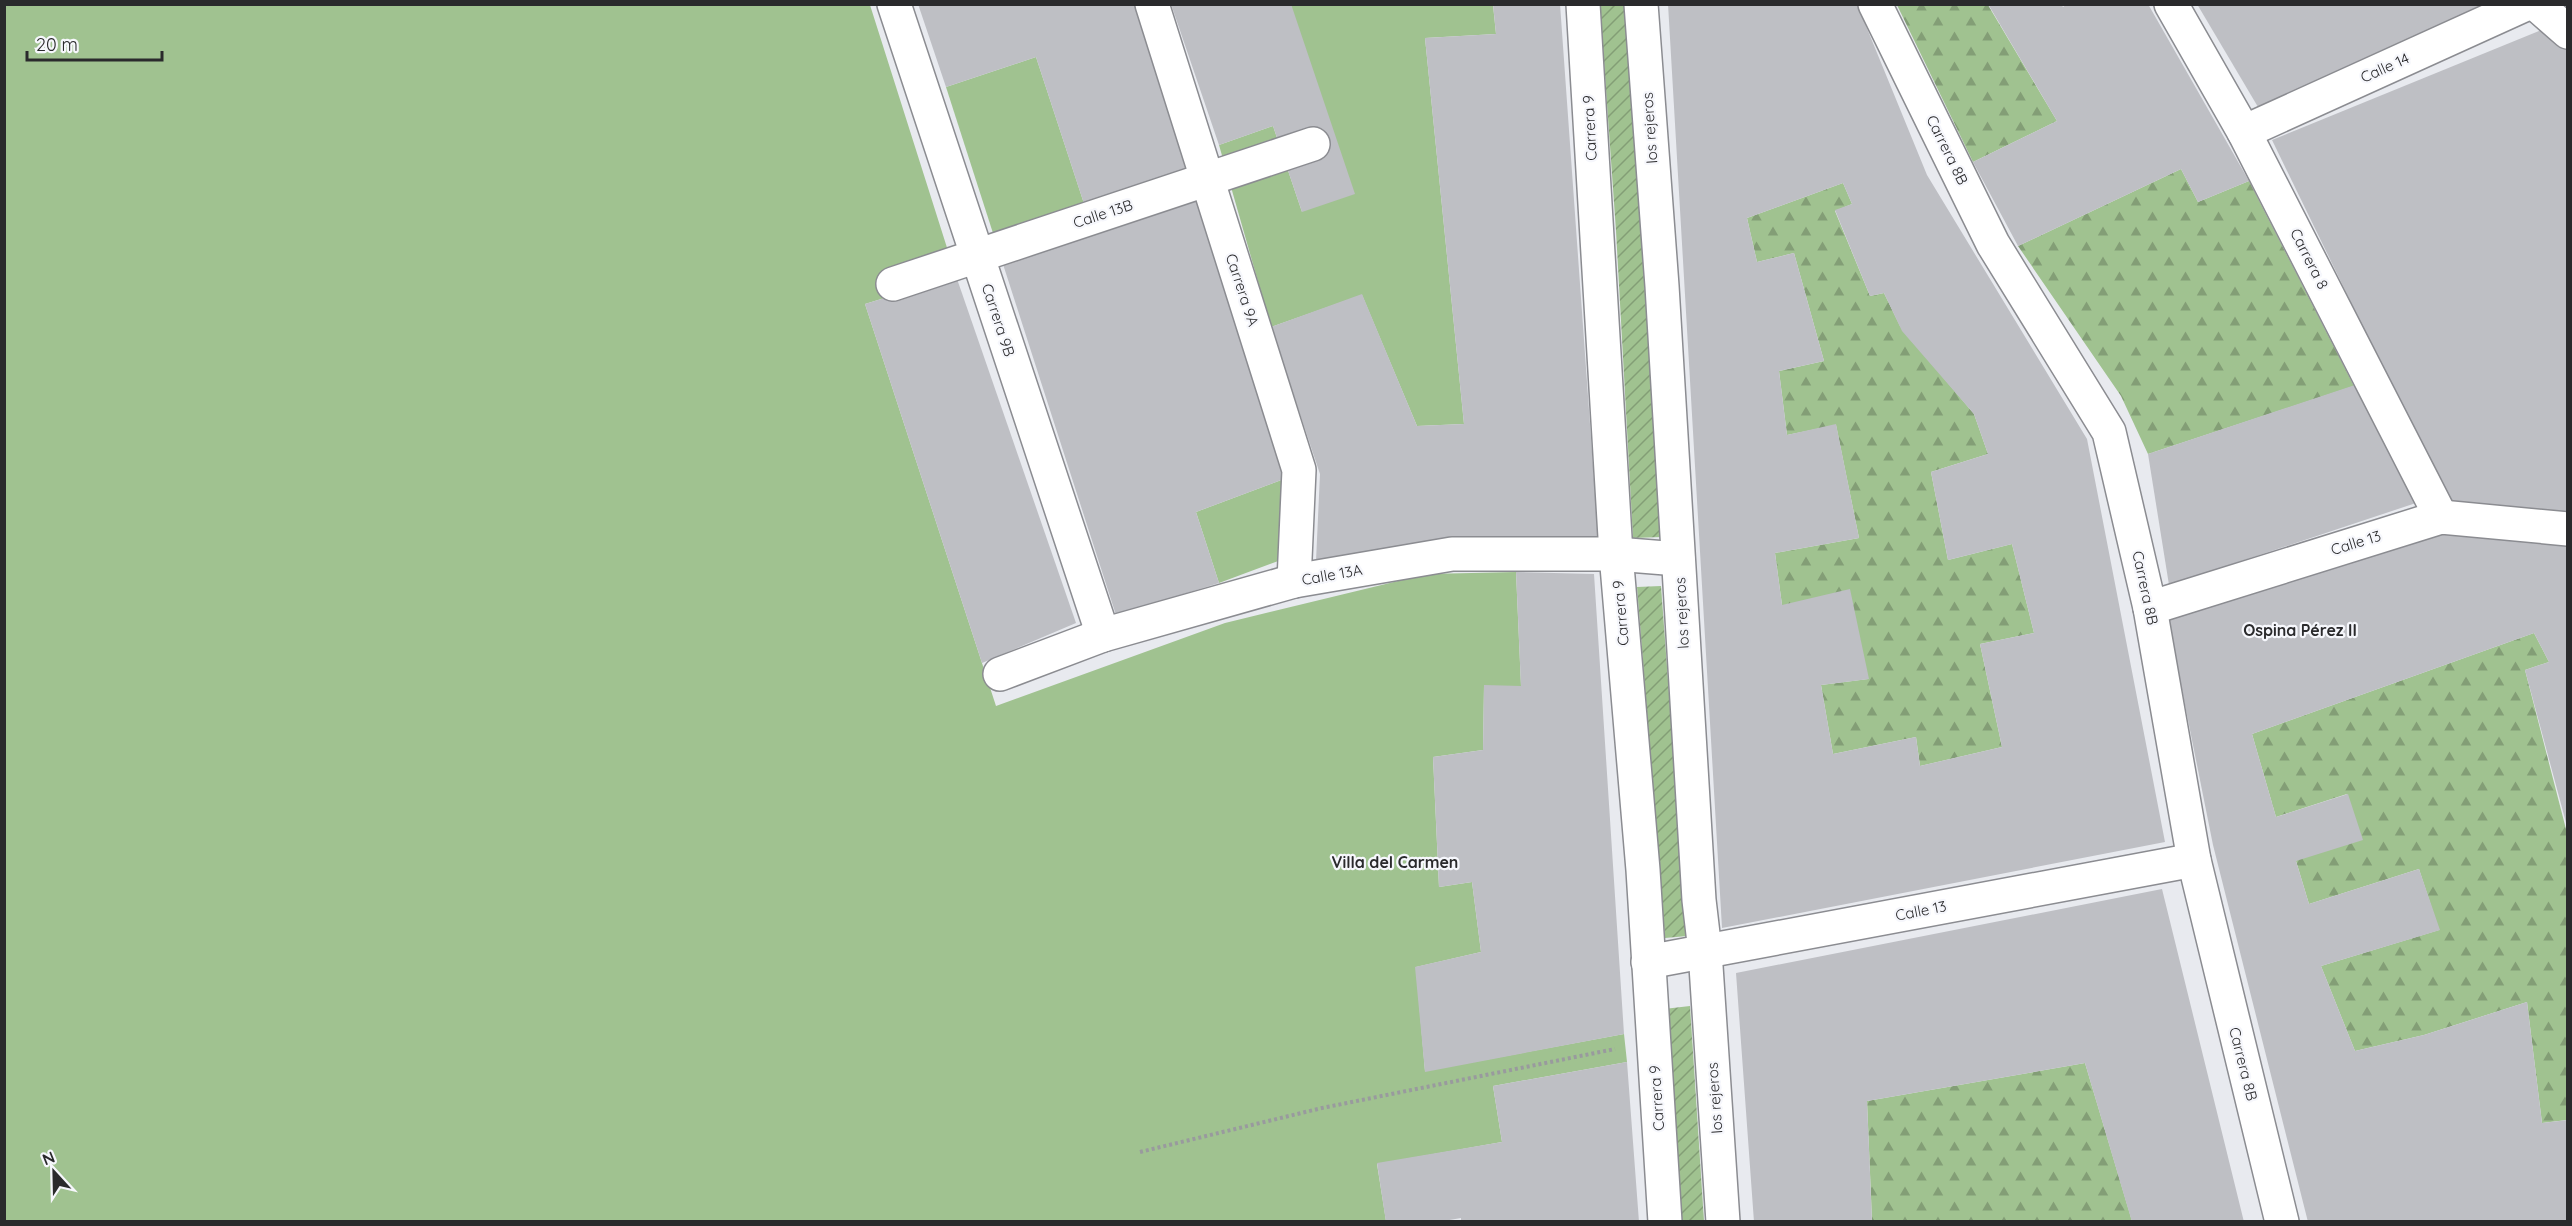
<svg xmlns="http://www.w3.org/2000/svg" width="2572" height="1226" viewBox="0 0 2572 1226" font-family="Quicksand,sans-serif">
  <defs>
    <pattern id="forest-firs" width="22" height="20" patternUnits="userSpaceOnUse" patternTransform="scale(1.5)"><rect width="22" height="20" fill="#a0c290"/><path d="M5 1l3.5 6h-7zM16 11l3.5 6h-7z" fill="#839e76"/></pattern>
    <pattern id="garden-furrows" width="10" height="10" patternUnits="userSpaceOnUse" patternTransform="scale(1.5)"><rect width="10" height="10" fill="#a0c290"/><path d="M-1 1l2-2M0 10L10 0M9 11l2-2" fill="none" stroke="#839e76"/></pattern>
  </defs>
  <rect width="100%" height="100%" fill="#e8eaef"/>
  <!-- grass -->
  <g fill="#a0c290">
    <polygon points="5,5 870,5 956,276 865,304 996,706 1225,623 1427,574 1516,572 1521,686 1484,686 1483,750 1433,757 1439,887 1472,882 1481,952 1416,967 1425,1071 1624,1034 1627,1062 1493,1086 1502,1142 1377,1164 1386,1221 5,1222"/>
    <polygon points="1291,5 1493,5 1496,34 1425,38 1464,424 1417,426 1362,295 1271,327 1219,145 1273,126 1302,212"/>
    <polygon points="1036,57 1091,225 1001,258 946,87"/>
    <polygon points="1284,479 1281,560 1219,583 1196,512"/>
  </g>
  <!-- forest -->
  <g fill="url(#forest-firs)">
    <polygon points="1897,5 1988,5 2057,121 1973,162"/>
    <polygon points="2181,169 2198,202 2249,181 2354,386 2148,454 2121,396 2018,246"/>
    <polygon points="1843,183 1852,204 1835,211 1870,296 1884,293 1900,326 1974,414 1988,454 1931,472 1948,560 2012,544 2034,633 1980,644 2002,747 1920,766 1916,737 1833,754 1821,685 1868,679 1782,605 1775,553 1859,538 1836,425 1787,435 1779,371 1824,361 1794,253 1757,262 1747,218"/>
    <polygon points="2534,633 2549,662 2525,670 2567,833 2567,1120 2542,1123 2527,1002 2424,1035 2355,1051 2321,966 2439,930 2419,869 2309,904 2296,861 2347,794 2276,817 2252,734"/>
    <polygon points="2085,1063 2132,1221 1872,1221 1867,1101"/>
  </g>
  <!-- garden -->
  <g fill="url(#garden-furrows)">
    <polygon points="1600,5 1625,5 1662,537 1633,538 1616,231"/>
    <polygon points="1661,586 1687,936 1665,938 1637,587"/>
    <polygon points="1690,1006 1704,1221 1680,1221 1664,1009"/>
  </g>
  <!-- building -->
  <g fill="#bebfc4" fill-rule="evenodd">
    <polygon points="918,4 1136,4 1284,479 1196,512 1219,583 1116,615 1001,258 1091,225 1036,57 946,87"/>
    <polygon points="1171,4 1291,4 1355,194 1302,212 1273,126 1219,145"/>
    <polygon points="1493,4 1560,4 1598,536 1432,540 1316,561 1320,474 1271,327 1362,294 1417,426 1464,424 1425,38 1496,34"/>
    <path d="M1668,4H1857L1927,175L2087,439L2165,842L1722,928ZM1843,183L1852,204L1835,210L1870,296L1884,293L1902,331L1974,414L1988,454L1931,472L1948,560L2012,544L2034,633L1980,644L2002,747L1920,766L1916,737L1833,754L1821,685L1869,679L1850,589L1782,605L1775,553L1859,538L1836,424L1787,435L1779,371L1824,361L1794,253L1757,262L1747,218Z"/>
    <polygon points="1988,4 2061,4 2063,7 2067,4 2148,4 2249,181 2198,202 2181,169 2018,246 1973,162 2057,121"/>
    <polygon points="2197,4 2492,4 2258,107"/>
    <polygon points="2546,28 2568,49 2568,517 2450,506 2272,140"/>
    <polygon points="956,276 1076,623 982,663 865,304"/>
    <polygon points="2355,385 2416,503 2169,585 2148,454"/>
    <polygon points="2441,534 2498,536 2568,546 2568,830 2525,670 2549,662 2534,633 2252,734 2276,817 2348,794 2363,840 2296,861 2309,904 2419,869 2440,930 2321,966 2355,1051 2424,1035 2527,1002 2542,1123 2568,1120 2568,1222 2308,1222 2213,845 2167,615"/>
    <polygon points="1516,572 1594,574 1624,1034 1425,1072 1415,967 1481,952 1472,882 1439,887 1433,757 1483,750 1484,685 1521,686"/>
    <polygon points="2162,889 2244,1222 2132,1222 2085,1063 1867,1101 1872,1222 1754,1222 1736,973"/>
    <polygon points="1627,1062 1639,1222 1461,1222 1461,1218 1438,1222 1386,1222 1377,1163 1502,1142 1493,1086"/>
  </g>
  <g fill="none" stroke-linecap="round" stroke-linejoin="round">
    <defs>
      <g id="street">
        <polyline points="894,4 1103,635"/>
        <polyline points="1152,4 1299,470 1294,581"/>
        <polyline points="1583,4 1616,554 1643,870 1665,1222"/>
        <polyline points="1641,4 1662,286 1699,900 1705,951 1723,1222"/>
        <polyline points="1875,4 1993,244 2109,432 2150,608 2194,860 2282,1222"/>
        <polyline points="2171,4 2244,132 2441,517"/>
        <polyline points="2536,4 2568,32"/>
        <polyline points="2244,132 2526,4"/>
        <polyline points="893,284 1313,144"/>
        <polyline points="2150,608 2441,517 2568,529"/>
        <polyline points="1000,674 1103,635 1294,581 1452,554 1616,554 1678,559"/>
        <polyline points="1648,962 2194,860"/>
      </g>
    </defs>
    <!-- street casing -->
    <use href="#street" stroke="#8b8c91" stroke-width="36"/>
    <!-- path -->
    <polyline stroke="#999a9e" stroke-width="4" stroke-dasharray="3 3" stroke-linecap="butt" points="1140,1152 1322,1108 1615,1049"/>
    <!-- street -->
    <use href="#street" stroke="#fff" stroke-width="33"/>
  </g>
  <g text-anchor="middle" stroke-width="4.5" stroke-linejoin="round" paint-order="stroke">
    <!-- street labels -->
    <g font-size="15" fill="#2a2a2c" stroke="#f6f7fc">
      <text transform="translate(2385 68) rotate(-24)" y="5">Calle 14</text>
      <text transform="translate(1590 128) rotate(-93)" y="5">Carrera 9</text>
      <text transform="translate(1650 128) rotate(-94)" y="5">los rejeros</text>
      <text transform="translate(1947 150) rotate(64)" y="5">Carrera 8B</text>
      <text transform="translate(1103 214) rotate(-18)" y="5">Calle 13B</text>
      <text transform="translate(2309 259) rotate(63)" y="5">Carrera 8</text>
      <text transform="translate(1242 290) rotate(72)" y="5">Carrera 9A</text>
      <text transform="translate(998 320) rotate(72)" y="5">Carrera 9B</text>
      <text transform="translate(2356 543) rotate(-17)" y="5">Calle 13</text>
      <text transform="translate(1332 575) rotate(-10)" y="5">Calle 13A</text>
      <text transform="translate(2145 588) rotate(78)" y="5">Carrera 8B</text>
      <text transform="translate(1621 613) rotate(-95)" y="5">Carrera 9</text>
      <text transform="translate(1682 613) rotate(-93)" y="5">los rejeros</text>
      <text transform="translate(1921 911) rotate(-11)" y="5">Calle 13</text>
      <text transform="translate(2243 1064) rotate(76)" y="5">Carrera 8B</text>
      <text transform="translate(1657 1098) rotate(-94)" y="5">Carrera 9</text>
      <text transform="translate(1715 1098) rotate(-94)" y="5">los rejeros</text>
    </g>
    <!-- neighbourhood labels -->
    <g font-size="16" font-weight="bold" fill="#2a2a2c" stroke="#f6f7fc">
      <text x="2300" y="636">Ospina Pérez II</text>
      <text x="1395" y="868">Villa del Carmen</text>
    </g>
  </g>
  <!-- border -->
  <rect width="2572" height="1226" fill="none" stroke="#2a2a2c" stroke-width="12"/>
  <!-- north arrow -->
  <g transform="translate(54 1172) rotate(338)" stroke="#f6f7fc" stroke-width="4.5" paint-order="stroke">
  <path d="M0-4.5L10 22L0 15L-10 22Z" fill="#2a2a2c"/>
  <text y="-9" font-size="16" font-weight="bold" text-anchor="middle" fill="#2a2a2c">N</text>
  </g>
  <!-- scale -->
  <path d="M27 51v9h135v-9" fill="none" stroke="#2a2a2c" stroke-width="3"/>
  <text x="36" y="51" font-size="18" fill="#2a2a2c" stroke="#f6f7fc" stroke-width="4.5" paint-order="stroke">20 m</text>
</svg>
